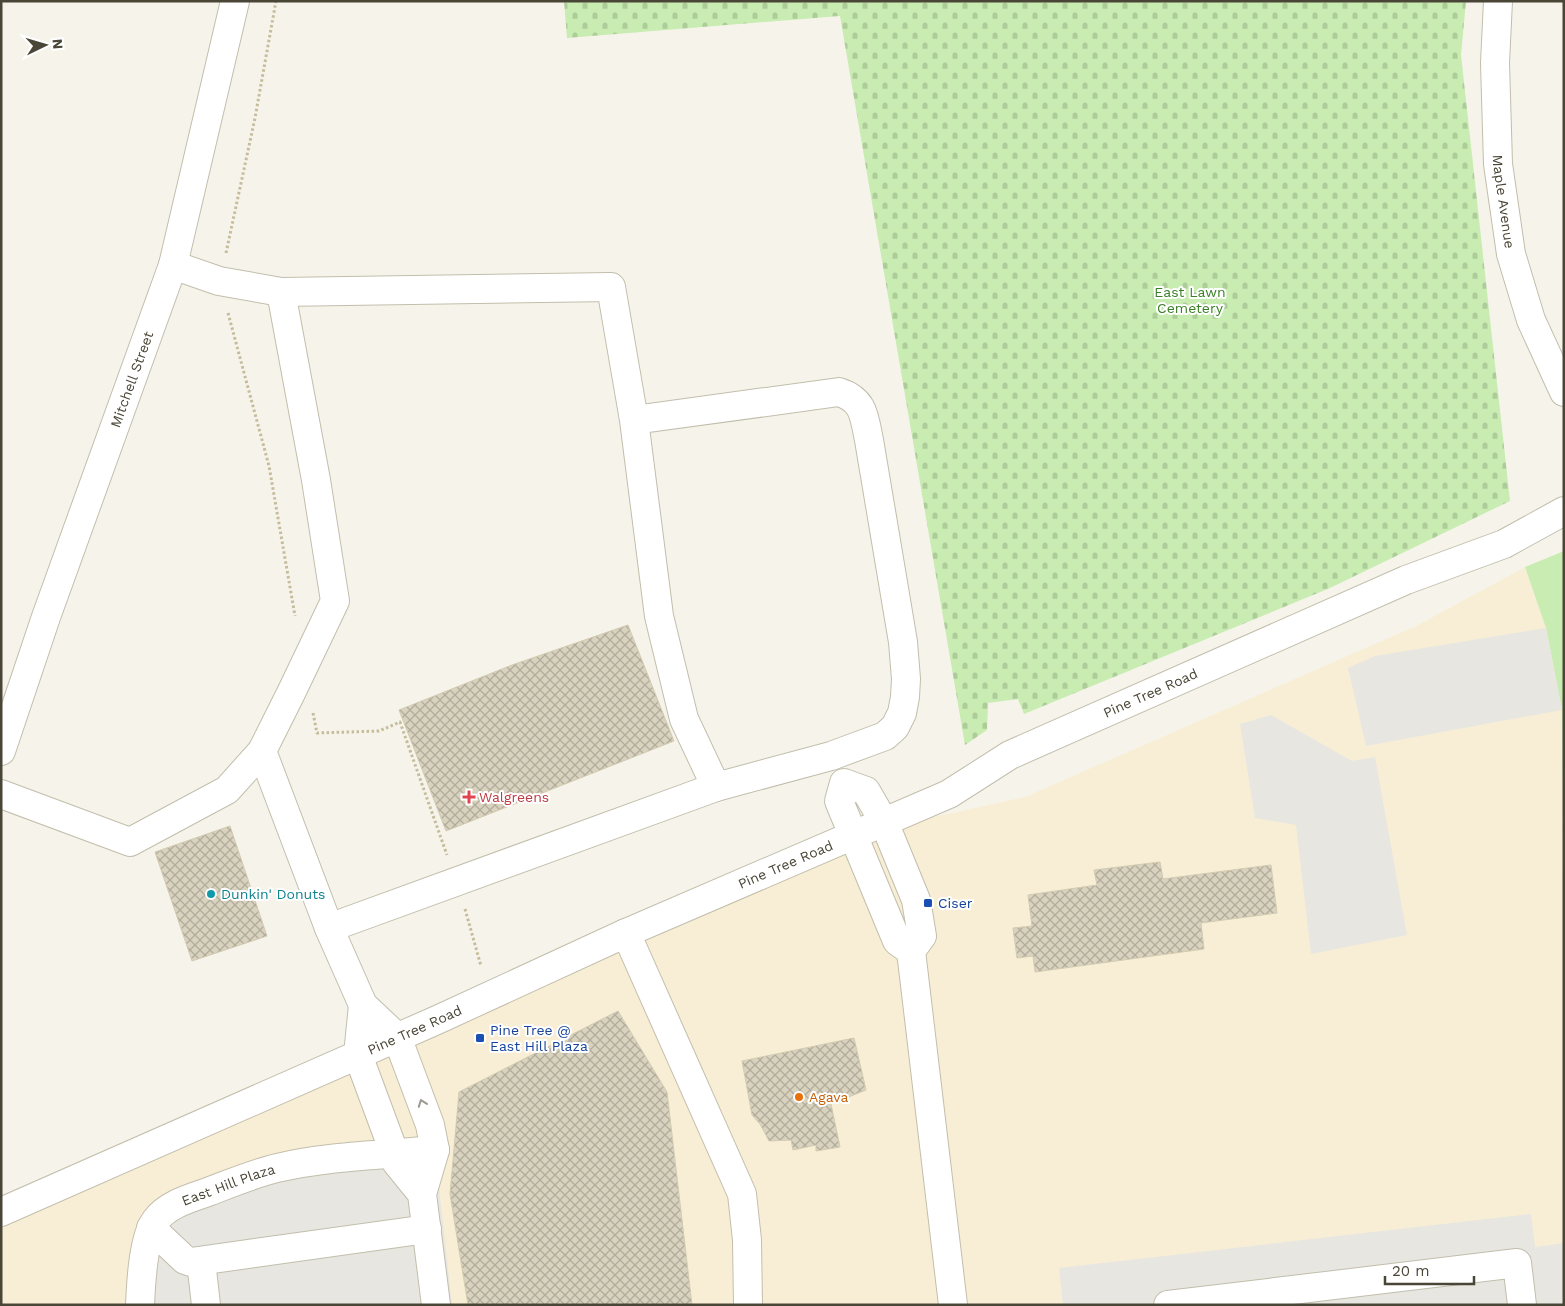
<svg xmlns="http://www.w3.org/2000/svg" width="1565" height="1306" viewBox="0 0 1565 1306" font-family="'Work Sans',sans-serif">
  <defs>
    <pattern id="cemetery-stones" width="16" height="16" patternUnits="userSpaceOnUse" patternTransform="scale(1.25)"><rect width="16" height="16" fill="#c8ecb1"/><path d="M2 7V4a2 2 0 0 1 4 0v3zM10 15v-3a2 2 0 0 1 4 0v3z" fill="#adcc99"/></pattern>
    <pattern id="building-cross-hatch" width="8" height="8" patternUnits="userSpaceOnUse" patternTransform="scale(1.25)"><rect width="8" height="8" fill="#d8d2be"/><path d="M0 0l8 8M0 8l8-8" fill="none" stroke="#b1ac9b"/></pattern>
  </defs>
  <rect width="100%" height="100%" fill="#f6f4ea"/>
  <!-- commercial -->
  <polygon fill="#f8eed5" points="1525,567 1546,628 1562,710 1564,1305 1,1305 1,1212 852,835 1025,797 1416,626"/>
  <!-- grass -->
  <polygon fill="#c8ecb1" points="1564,551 1564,920 1562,710 1546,628 1525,567"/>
  <!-- cemetery -->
  <polygon fill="url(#cemetery-stones)" points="564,1 1466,1 1461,55 1510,501 1330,588 1024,714 1018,699 988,703 987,730 965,745 840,16 567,38"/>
  <!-- parking -->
  <g fill="#e7e6e1">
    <polygon points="1546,628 1562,710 1366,746 1348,668 1375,656"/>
    <polygon points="1271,715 1352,761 1375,757 1407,935 1311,954 1296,825 1255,818 1240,724"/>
    <polygon points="435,1150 452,1305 140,1305 157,1218 343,1158"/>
    <polygon points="1531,1214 1535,1247 1564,1243 1564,1305 1063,1305 1059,1268"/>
  </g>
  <!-- building -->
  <g fill="url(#building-cross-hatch)" stroke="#d3cbb1">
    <polygon points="628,625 674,741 446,831 399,710 512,665"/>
    <polygon points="230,826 267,936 192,961 155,852"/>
    <polygon points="1160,862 1163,879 1271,865 1277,913 1201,923 1204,949 1035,972 1033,956 1017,958 1013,928 1032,926 1028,895 1097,885 1094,870"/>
    <polygon points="618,1011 667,1092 692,1305 468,1305 450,1194 459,1092"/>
    <polygon points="854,1038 866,1090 831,1104 840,1147 816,1151 816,1145 793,1150 791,1140 769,1141 760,1124 752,1115 742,1061"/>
  </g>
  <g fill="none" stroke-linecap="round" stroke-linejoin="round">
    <defs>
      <g id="minor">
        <path id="s1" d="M1498,1L1495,63L1498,164L1511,254L1531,320L1564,392"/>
        <path d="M173,265L219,281L281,292L611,287L634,420L659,616L684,719L716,787L831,756L885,736L895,727L902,713L905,697L906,679L903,642L869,440C864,416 864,400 839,392L634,420"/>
        <polyline points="281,292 316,480 335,601 291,693 262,751 329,928 363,1005"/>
        <path id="s2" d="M1,751L46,617L173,265L235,1"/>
        <polygon points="844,783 866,791 884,822 916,900 922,936 911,951 897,941 839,801"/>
        <polyline points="1,794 130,842 227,790 262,751"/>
        <polyline points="329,928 716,787"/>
        <polyline points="626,933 742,1194 747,1240 748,1305"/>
        <polyline points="911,951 953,1305"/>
        <polyline points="422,1194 396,1162 391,1144 358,1055 363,1005 397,1037 430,1125 435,1150 422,1194 436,1305"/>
        <path id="s3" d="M1,1212L437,1020L626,933L949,794L1010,755L1406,580L1504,544L1564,511"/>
        <polyline points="151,1228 185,1260 191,1262 427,1229"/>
        <polyline points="201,1261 206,1305"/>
        <path id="s4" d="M140,1305C141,1283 143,1237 156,1220C167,1205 188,1199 205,1193C229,1184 252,1174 277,1168C328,1156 382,1155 435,1150"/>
        <polyline points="1168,1305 1517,1263 1522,1305"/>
      </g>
    </defs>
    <!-- minor casing -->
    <use href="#minor" stroke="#c2beac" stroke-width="30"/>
    <!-- path -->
    <g stroke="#c5bc9c" stroke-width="3" stroke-dasharray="2.5 2.5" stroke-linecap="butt">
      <polyline points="226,253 255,118 276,1"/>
      <polyline points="228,313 269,466 295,616"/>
      <polyline points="313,713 317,733 379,731 400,722 447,855"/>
      <polyline points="465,909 481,966"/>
    </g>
    <!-- minor -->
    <use href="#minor" stroke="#fff" stroke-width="28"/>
  </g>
  <!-- one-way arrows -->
  <defs><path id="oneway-chevron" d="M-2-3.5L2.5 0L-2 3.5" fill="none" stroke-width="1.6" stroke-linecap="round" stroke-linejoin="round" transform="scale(1.25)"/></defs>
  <use stroke="#9b9991" href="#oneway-chevron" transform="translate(422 1103) rotate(-110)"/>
  <!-- markers -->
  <path fill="#e0444e" stroke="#fff" stroke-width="2" d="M466.5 789.5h5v5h5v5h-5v5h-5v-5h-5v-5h5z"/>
  <circle fill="#0f9aa8" stroke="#fff" stroke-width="2" cx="211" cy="894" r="5"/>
  <g fill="#1a4fb4" stroke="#fff" stroke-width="2">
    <rect x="923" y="898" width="10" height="10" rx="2.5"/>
    <rect x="475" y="1033" width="10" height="10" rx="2.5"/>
  </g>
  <circle fill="#e8710a" stroke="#fff" stroke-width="2" cx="799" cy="1097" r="5"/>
  <g text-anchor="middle" stroke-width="4" stroke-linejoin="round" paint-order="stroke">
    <!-- street labels -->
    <g font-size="14" fill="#4a4637" stroke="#fff">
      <text dy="5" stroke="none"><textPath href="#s1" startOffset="201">Maple Avenue</textPath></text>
      <text dy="5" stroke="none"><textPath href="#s2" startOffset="394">Mitchell Street</textPath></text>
      <text dy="5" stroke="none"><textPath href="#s3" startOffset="1262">Pine Tree Road</textPath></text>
      <text dy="5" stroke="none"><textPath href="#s3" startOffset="858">Pine Tree Road</textPath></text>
      <text dy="5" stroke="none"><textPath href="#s3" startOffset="452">Pine Tree Road</textPath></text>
      <text dy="5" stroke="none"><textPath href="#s4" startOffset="169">East Hill Plaza</textPath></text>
    </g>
    <!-- park labels -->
    <g font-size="14" fill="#3b8026" stroke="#fff">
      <text x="1190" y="297">East Lawn<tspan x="1190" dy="16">Cemetery</tspan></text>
    </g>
    <!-- health labels -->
    <g font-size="14" fill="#be3a42" stroke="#fff" text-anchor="start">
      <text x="479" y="802">Walgreens</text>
    </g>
    <!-- culture labels -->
    <g font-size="14" fill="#0d838f" stroke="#fff" text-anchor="start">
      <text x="221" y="899">Dunkin' Donuts</text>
    </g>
    <!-- transit labels -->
    <g font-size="14" fill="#164399" stroke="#fff" text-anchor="start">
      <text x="938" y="908">Ciser</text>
      <text x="490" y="1035">Pine Tree @<tspan x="490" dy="16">East Hill Plaza</tspan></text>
    </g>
    <!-- food labels -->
    <g font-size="14" fill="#c56008" stroke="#fff" text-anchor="start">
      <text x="809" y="1102">Agava</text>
    </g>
  </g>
  <!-- border -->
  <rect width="1565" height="1306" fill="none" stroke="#4a4637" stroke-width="5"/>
  <!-- north arrow -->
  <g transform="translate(45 45) rotate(85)" stroke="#ffffff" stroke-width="4" paint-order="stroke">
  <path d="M0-4L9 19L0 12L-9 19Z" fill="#4a4637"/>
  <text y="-8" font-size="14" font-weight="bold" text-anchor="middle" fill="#4a4637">N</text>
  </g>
  <!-- scale -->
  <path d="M1385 1276v8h89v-8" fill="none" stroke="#4a4637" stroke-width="2.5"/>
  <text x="1392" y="1276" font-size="15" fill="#4a4637" stroke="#ffffff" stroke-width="4" paint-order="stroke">20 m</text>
</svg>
